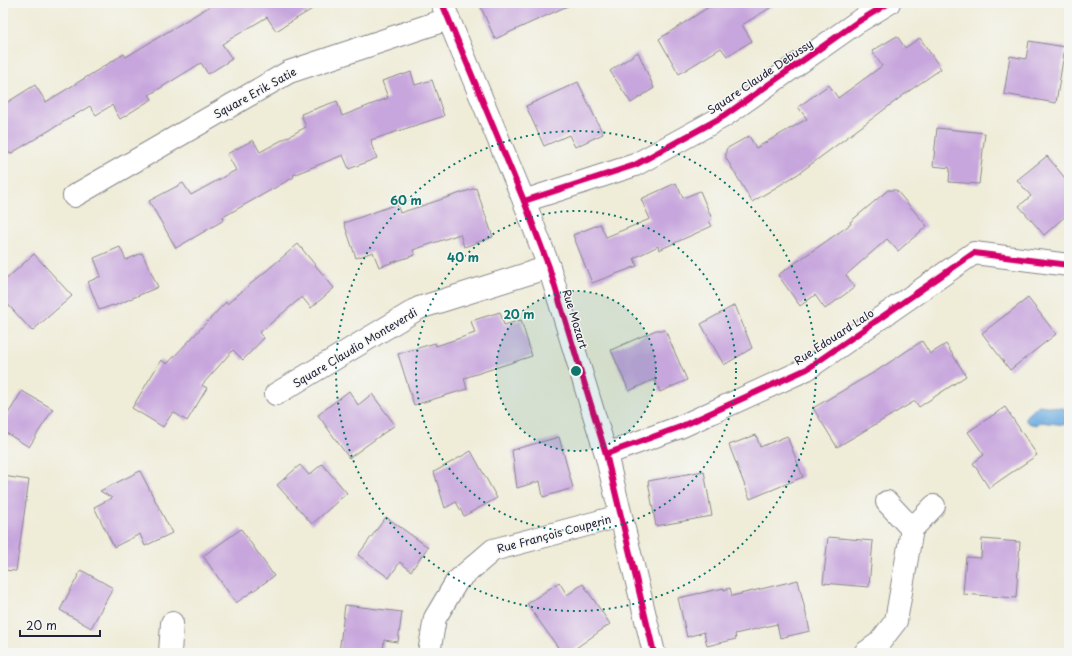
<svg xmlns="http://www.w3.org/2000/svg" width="1072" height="656" viewBox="0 0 1072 656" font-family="'Playpen Sans',sans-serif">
  <rect width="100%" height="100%" fill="#f6f6f2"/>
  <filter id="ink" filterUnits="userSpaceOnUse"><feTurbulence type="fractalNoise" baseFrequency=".025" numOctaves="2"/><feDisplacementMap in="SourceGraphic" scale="8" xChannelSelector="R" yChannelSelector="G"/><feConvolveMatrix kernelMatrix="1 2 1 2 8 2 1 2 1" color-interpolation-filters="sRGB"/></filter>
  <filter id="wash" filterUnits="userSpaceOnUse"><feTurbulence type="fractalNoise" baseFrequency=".012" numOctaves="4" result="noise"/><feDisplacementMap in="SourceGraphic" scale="16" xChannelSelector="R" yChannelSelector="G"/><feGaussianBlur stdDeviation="0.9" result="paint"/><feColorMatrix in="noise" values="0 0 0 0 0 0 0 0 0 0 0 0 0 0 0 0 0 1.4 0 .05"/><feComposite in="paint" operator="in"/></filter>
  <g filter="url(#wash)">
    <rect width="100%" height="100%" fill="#efecd8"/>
    <!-- water -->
    <polygon fill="#6babdf" stroke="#46668d" points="1039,405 1067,409 1066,425 1041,422 1036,425 1028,423 1026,421 1026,416 1032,410"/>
    <g id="blocks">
      <!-- building -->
      <g fill="#c7a6dd">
        <polygon points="215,3 322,3 276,31 267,17 222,44 232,59 208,74 201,63 149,95 152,99 120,119 112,105 96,115 90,106 10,154 3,143 3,105 35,85 46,102 124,54 126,57"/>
        <polygon points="479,3 574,3 495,39"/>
        <polygon points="715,3 778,3 742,25 752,41 727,56 721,48 679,74 659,39"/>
        <polygon points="897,36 905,48 920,38 941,69 909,91 798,174 752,202 726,158 726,149 749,136 756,148 807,119 798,107 829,85 838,98 882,66 872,51"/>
        <polygon points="1029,41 1065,47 1056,103 1004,94 1010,56 1026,59"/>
        <polygon points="638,52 654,88 631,103 610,71"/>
        <polygon points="411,72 415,85 432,80 444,116 371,140 372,144 371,144 377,158 349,169 343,155 293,175 294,177 223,217 224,220 176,248 149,201 183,183 191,195 236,170 227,154 253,140 260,152 306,127 301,114 337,101 342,116 388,98 382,81 403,74 403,75"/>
        <polygon points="578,82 603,134 575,147 569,135 544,146 526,106"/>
        <polygon points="937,128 985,133 979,184 949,182 950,168 933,166"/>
        <polygon points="1047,156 1069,183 1069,213 1044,235 1019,206 1031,196 1017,180"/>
        <polygon points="676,183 683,198 700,191 712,219 709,221 712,226 659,250 658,246 634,258 637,266 592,283 573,235 600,224 606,237 650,219 641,199"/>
        <polygon points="476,188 493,237 464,247 460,234 413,250 415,255 379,267 373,252 356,258 344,223 397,204 400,213"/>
        <polygon points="888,190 896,190 927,226 898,251 887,239 846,275 855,287 825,309 815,295 800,306 778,275 851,224 850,222"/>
        <polygon points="298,244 334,288 311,308 302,297 259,333 264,338 243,360 233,350 202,385 207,388 187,421 173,412 163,427 132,408 161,360 167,364 226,302 227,304"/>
        <polygon points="120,247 126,260 142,253 158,287 114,306 113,305 99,310 88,282 101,276 94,258"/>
        <polygon points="34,254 72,296 32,331 3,299 3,282"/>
        <polygon points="1028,298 1056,334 1010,370 982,333"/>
        <polygon points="735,305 752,348 724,365 701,324"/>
        <polygon points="500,312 504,325 521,320 532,356 464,378 467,389 414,405 398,354 435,343 436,346 475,333 471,321"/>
        <polygon points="656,330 665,330 687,380 660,392 655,379 629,391 611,350"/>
        <polygon points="922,341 930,354 946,344 966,376 919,407 915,401 837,447 813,408 878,370"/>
        <polygon points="22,391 53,409 29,447 3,431 3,422"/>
        <polygon points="349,391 358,405 372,394 395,425 349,458 318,415"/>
        <polygon points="1005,407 1037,455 989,488 973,463 984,455 968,432"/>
        <polygon points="756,435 760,447 787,436 803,477 750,499 729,445"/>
        <polygon points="559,437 573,488 543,497 540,481 517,488 512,450"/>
        <polygon points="471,451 497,498 464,516 456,502 445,508 434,472"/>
        <polygon points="322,464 347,493 312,524 277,485 300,465 309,475"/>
        <polygon points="140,471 172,533 145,546 140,534 114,547 94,507 112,498 100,491"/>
        <polygon points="704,471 712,516 656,526 648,481"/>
        <polygon points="3,476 29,480 16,571 3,570"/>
        <polygon points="386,517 428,547 411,571 400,562 389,578 358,555"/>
        <polygon points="241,529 274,576 236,603 203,556"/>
        <polygon points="828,537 873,541 869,587 823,583"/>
        <polygon points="982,539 1020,542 1016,598 963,594 966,557 981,558"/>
        <polygon points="81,570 113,588 91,628 60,610"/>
        <polygon points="798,580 810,631 780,638 777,624 735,634 736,639 707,646 704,632 687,637 678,598 724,588 724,590 730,588 732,596"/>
        <polygon points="559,582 567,595 583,584 610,624 569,653 562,653 527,604"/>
        <polygon points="345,605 402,612 398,642 384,640 383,653 339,653"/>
      </g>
    </g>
  </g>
  <g filter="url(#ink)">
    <use href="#blocks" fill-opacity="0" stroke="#88878a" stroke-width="1"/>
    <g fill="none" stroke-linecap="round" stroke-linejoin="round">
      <defs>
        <g id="street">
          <polyline points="442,3 524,201 549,267 606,454 654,653"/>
          <polyline points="74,196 289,72 448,19"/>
          <polyline points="524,201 635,165 724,116 856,23 889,3"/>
          <polyline points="276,394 419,308 549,267"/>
          <polyline points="606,454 680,427 807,369 974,253 1069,265"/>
          <polyline points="887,502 912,529"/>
          <polyline points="170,653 172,623"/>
          <polyline points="429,653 435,618 457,581 493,550 620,516"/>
          <polyline points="865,653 879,643 896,621 912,529 934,506"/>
        </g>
      </defs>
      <!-- street casing -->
      <use href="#street" stroke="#88878a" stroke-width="24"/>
      <!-- street -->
      <use href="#street" stroke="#fff" stroke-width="22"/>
      <defs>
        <g id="cycleway">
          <polyline points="442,3 524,201 549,267 606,454 654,653"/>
          <polyline points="524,201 635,165 724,116 856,23 889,3"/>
          <polyline points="606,454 680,427 807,369 974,253 1069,265"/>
        </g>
      </defs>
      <!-- cycleway casing -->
      <use href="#cycleway" stroke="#f6f6f2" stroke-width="8"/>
      <!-- cycleway -->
      <use href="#cycleway" stroke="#d6006c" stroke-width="6"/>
    </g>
  </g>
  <!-- distance rings -->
  <circle cx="576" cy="371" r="80" fill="#0f766e" fill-opacity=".12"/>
  <g fill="none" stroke="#0f766e" stroke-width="2" stroke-dasharray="2 4">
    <circle cx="576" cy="371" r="80"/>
    <circle cx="576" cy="371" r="160"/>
    <circle cx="576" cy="371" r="240"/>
  </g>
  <g text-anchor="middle" stroke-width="3" stroke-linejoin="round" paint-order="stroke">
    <!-- street labels -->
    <g font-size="11" fill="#22223b" stroke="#f6f6f2">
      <text transform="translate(760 77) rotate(-34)" y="4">Square Claude Debussy</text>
      <text transform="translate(255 93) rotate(-29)" y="4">Square Erik Satie</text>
      <text transform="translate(575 319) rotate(73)" y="4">Rue Mozart</text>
      <text transform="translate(834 337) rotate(-33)" y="4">Rue Edouard Lalo</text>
      <text transform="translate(355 348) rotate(-31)" y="4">Square Claudio Monteverdi</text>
      <text transform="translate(554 534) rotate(-15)" y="4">Rue François Couperin</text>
    </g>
  </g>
  <circle cx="576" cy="371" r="6" fill="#0f766e" stroke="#f6f6f2" stroke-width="2"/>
  <g font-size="12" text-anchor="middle" font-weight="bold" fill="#0f766e" stroke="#f6f6f2" stroke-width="3" stroke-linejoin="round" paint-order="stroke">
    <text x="406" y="205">60 m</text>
    <text x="463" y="262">40 m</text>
    <text x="519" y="319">20 m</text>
  </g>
  <!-- margin -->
  <rect width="1072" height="656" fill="none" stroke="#f6f6f2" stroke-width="16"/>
  <!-- scale -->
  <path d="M20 630v6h80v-6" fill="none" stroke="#22223b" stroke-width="2"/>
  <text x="26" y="630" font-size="12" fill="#22223b" stroke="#f6f6f2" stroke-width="3" paint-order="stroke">20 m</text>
</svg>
